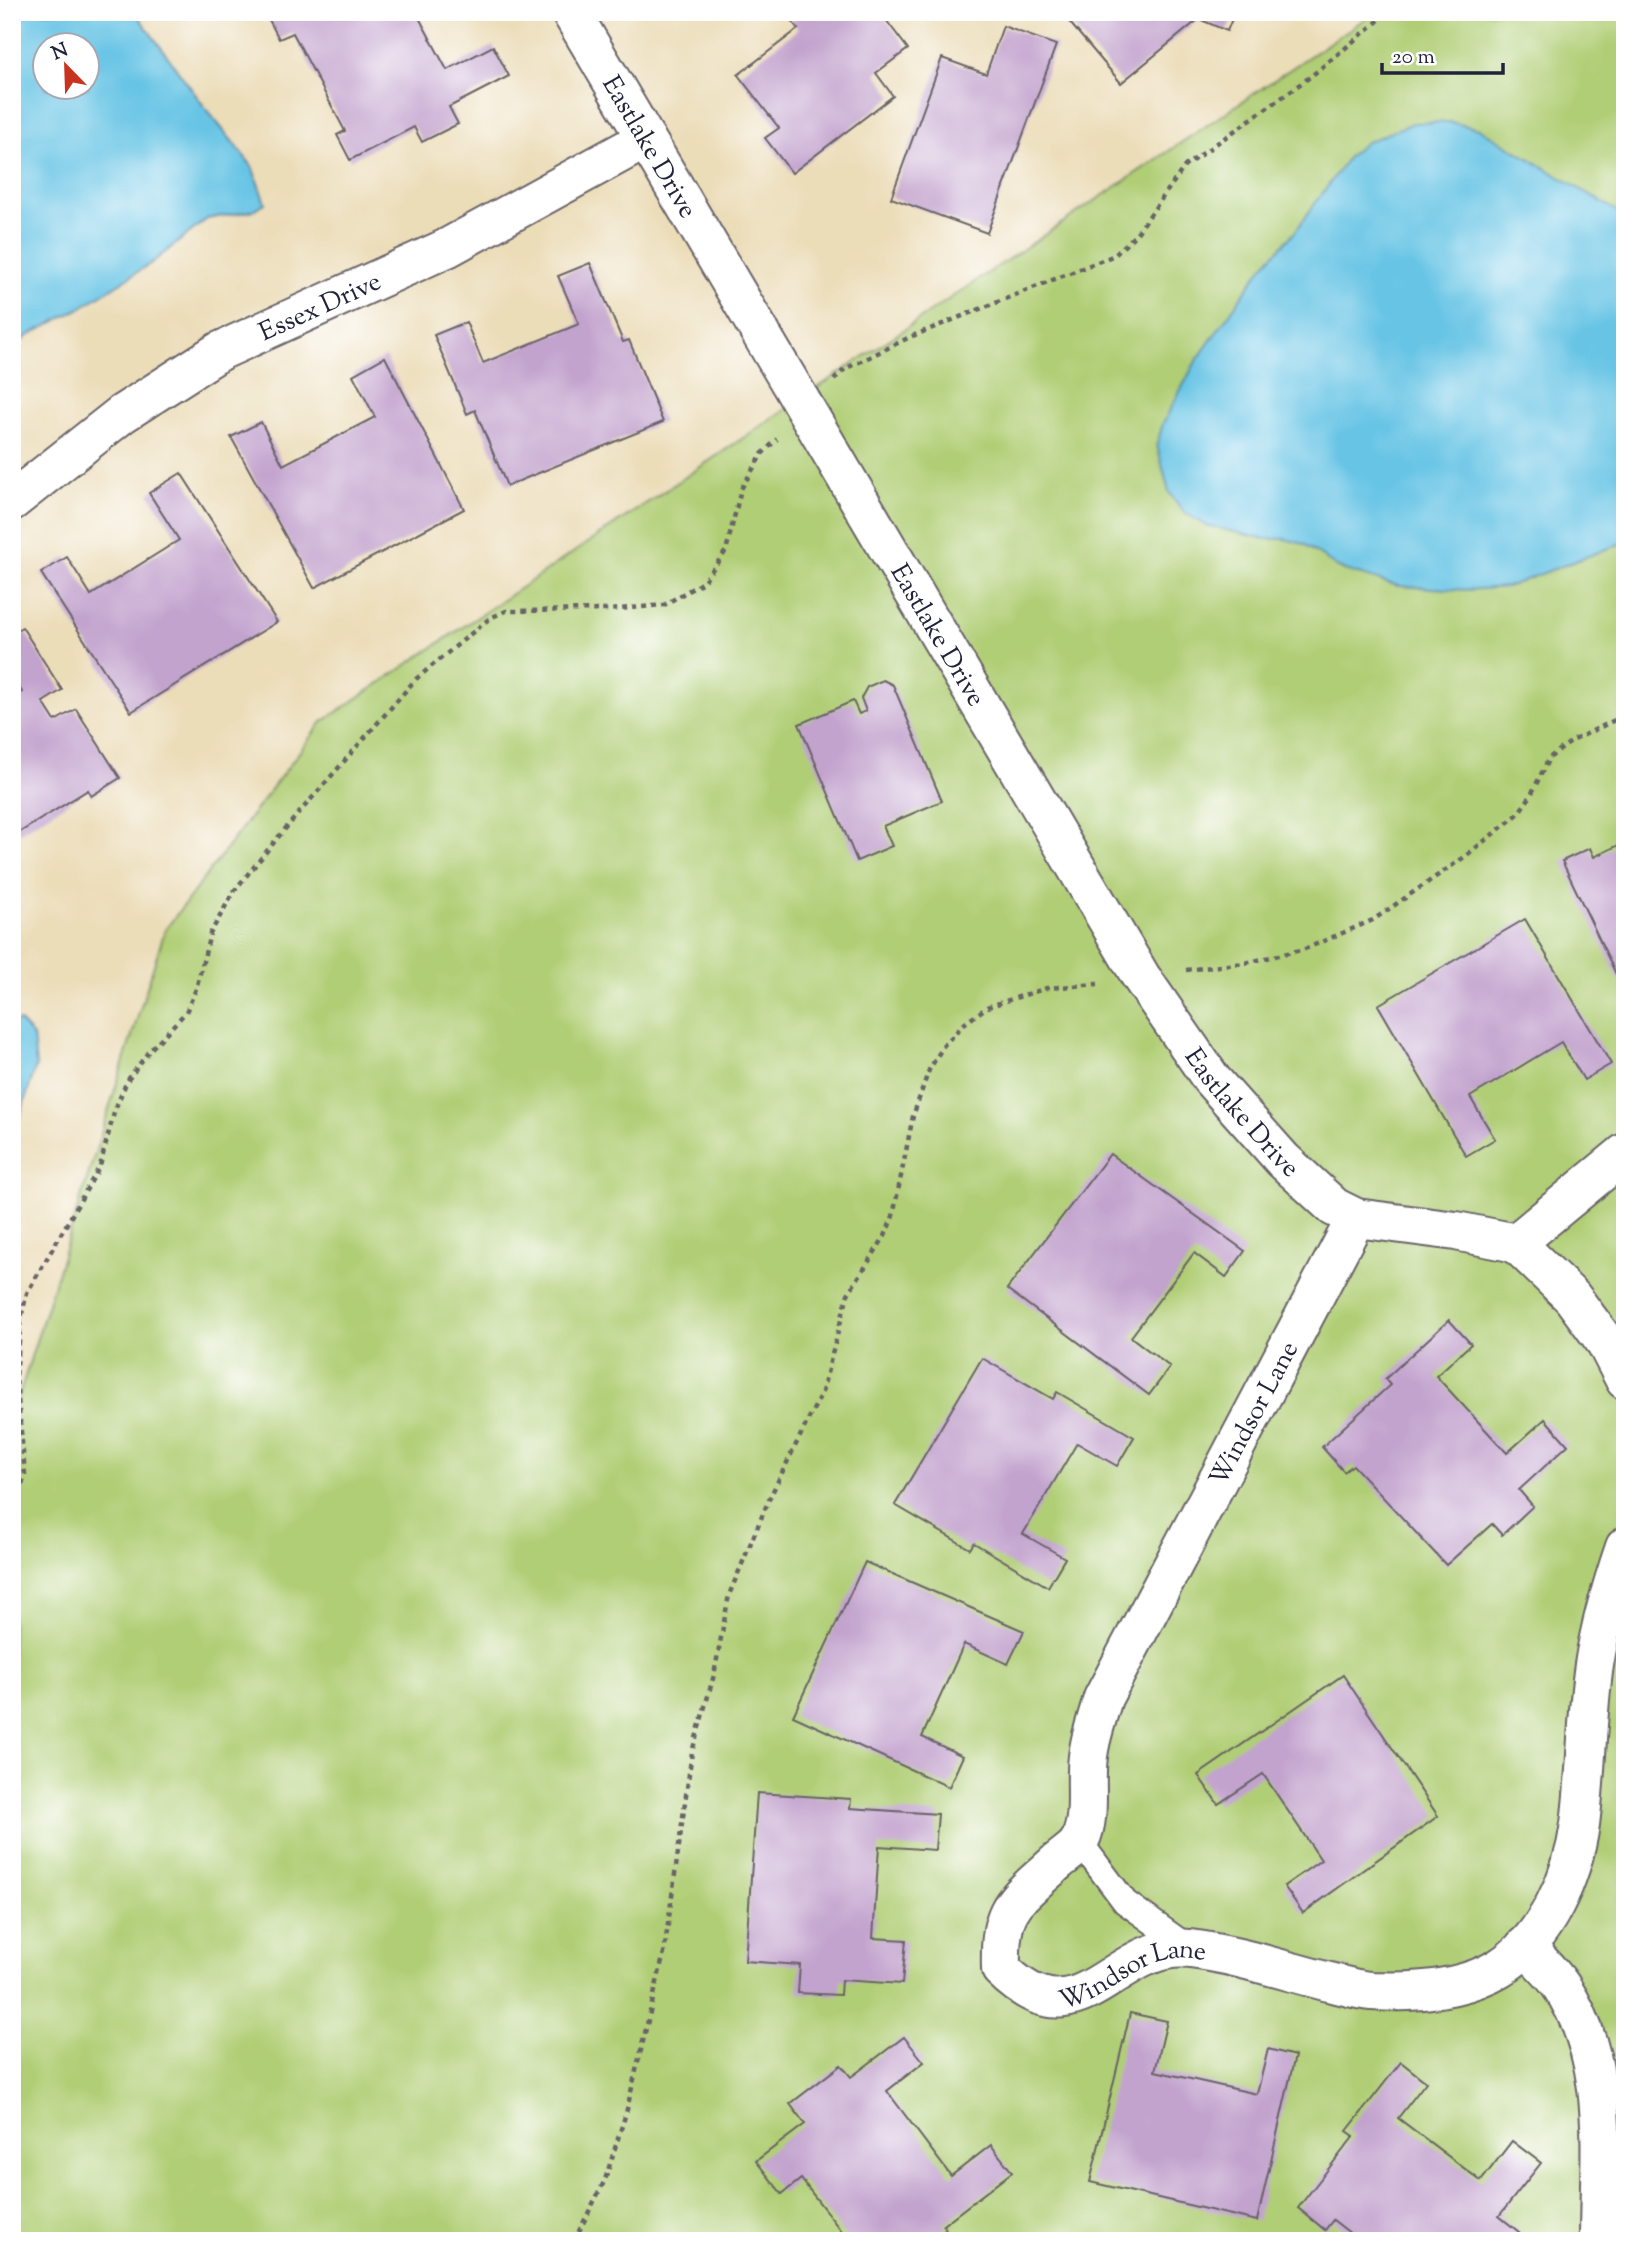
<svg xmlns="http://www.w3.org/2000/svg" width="1637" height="2253" viewBox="0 0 1637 2253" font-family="'Sorts Mill Goudy',serif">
  <rect width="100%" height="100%" fill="#fff"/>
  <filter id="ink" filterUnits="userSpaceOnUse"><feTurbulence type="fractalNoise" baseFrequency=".0143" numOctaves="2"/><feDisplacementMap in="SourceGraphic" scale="14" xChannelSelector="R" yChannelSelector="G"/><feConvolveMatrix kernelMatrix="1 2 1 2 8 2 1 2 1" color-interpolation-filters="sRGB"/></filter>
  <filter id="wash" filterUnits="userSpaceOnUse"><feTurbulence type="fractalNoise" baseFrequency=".00686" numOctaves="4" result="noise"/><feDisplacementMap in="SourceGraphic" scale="28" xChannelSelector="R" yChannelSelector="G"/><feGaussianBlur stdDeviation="1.57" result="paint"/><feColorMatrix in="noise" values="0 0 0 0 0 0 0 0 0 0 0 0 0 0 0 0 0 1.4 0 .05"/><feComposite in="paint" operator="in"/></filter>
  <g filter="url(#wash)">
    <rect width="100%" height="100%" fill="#ecddb9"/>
    <!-- green -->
    <polygon fill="#b0ce74" stroke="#697858" stroke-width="2" points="1375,12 1625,12 1625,2241 12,2241 12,1418 165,930 322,722"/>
    <!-- water -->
    <g fill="#67c4e5" stroke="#447390" stroke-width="2" fill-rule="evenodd">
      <path d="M12,12H135L207,110L252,166L265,203L251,211L207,219L153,262L79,309L29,335L12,349ZM46,46H88V88H46Z"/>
      <polygon points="1450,122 1480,129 1625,216 1625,542 1507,587 1467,590 1398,586 1338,568 1304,544 1285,539 1264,539 1205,525 1184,512 1169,492 1157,445 1163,423 1195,363 1263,266 1294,233 1349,156 1366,142 1413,123"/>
      <polygon points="19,1021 33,1036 36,1066 12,1141 12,1022"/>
    </g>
    <g id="blocks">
      <!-- building -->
      <g fill="#c2a3cd">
        <polygon points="265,12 416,12 447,70 493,46 509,76 449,107 458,124 422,142 414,127 350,160 337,135 345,131 293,33 279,39"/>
        <polygon points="789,12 880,12 908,49 876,73 893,96 792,173 765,138 779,128 738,75 798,29 786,14"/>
        <polygon points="1071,12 1235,12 1227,31 1199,19 1121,83 1065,17"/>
        <polygon points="1003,26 1056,45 987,233 891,198 942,58 986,74"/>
        <polygon points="590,263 623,342 629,340 663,422 507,486 475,410 467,414 434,335 466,322 483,363 579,324 558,276"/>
        <polygon points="385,357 464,509 314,588 231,437 261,422 283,465 375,417 353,375"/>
        <polygon points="181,473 277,622 131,712 41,573 67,557 91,595 179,540 149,493"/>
        <polygon points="22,627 62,690 43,702 55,721 76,709 120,778 91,796 88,790 12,837 12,698 22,692 12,676 12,633"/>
        <polygon points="883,680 893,685 942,801 883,826 892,846 857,861 799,724 853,701 859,714 866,711 861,698 867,687"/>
        <polygon points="1625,842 1625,993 1562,861 1590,848 1594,857"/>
        <polygon points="1525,919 1611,1064 1584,1080 1561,1042 1470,1097 1495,1139 1466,1156 1378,1005"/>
        <polygon points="1110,1154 1245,1251 1226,1277 1194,1253 1131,1337 1170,1367 1149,1395 1007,1289"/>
        <polygon points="1449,1320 1471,1344 1436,1376 1507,1453 1545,1419 1568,1445 1519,1490 1533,1506 1502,1535 1492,1524 1446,1565 1353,1465 1344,1472 1322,1447 1390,1385 1385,1379"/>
        <polygon points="982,1358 1053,1399 1057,1392 1134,1437 1117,1466 1077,1443 1023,1534 1065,1558 1048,1587 974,1543 970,1549 895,1505"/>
        <polygon points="865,1562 1024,1631 1008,1664 964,1644 922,1737 963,1756 949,1787 793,1716"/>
        <polygon points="1343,1675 1438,1816 1303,1913 1284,1886 1321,1860 1263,1774 1218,1804 1198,1775"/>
        <polygon points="757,1793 851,1799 850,1808 938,1814 935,1850 879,1846 873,1938 906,1940 902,1984 841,1980 840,1995 798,1993 800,1965 745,1961"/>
        <polygon points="1130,2013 1167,2021 1155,2071 1257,2094 1268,2049 1295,2056 1257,2221 1090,2182"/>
        <polygon points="904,2037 924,2062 887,2091 951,2176 991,2145 1012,2172 943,2225 946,2229 930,2241 849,2241 801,2179 782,2194 756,2161 805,2124 790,2104 841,2065 851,2077"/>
        <polygon points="1401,2062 1426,2082 1398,2118 1481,2181 1512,2141 1541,2163 1499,2216 1519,2232 1513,2241 1360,2241 1333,2220 1325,2230 1298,2208 1354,2136 1347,2131"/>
      </g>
    </g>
  </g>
  <g filter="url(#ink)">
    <use href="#blocks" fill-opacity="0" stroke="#696367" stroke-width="2"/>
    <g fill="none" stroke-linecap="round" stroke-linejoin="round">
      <defs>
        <polyline id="lane" points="1080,1842 1125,1902 1189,1948"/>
        <g id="street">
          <path id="s1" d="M571,12L1141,977L1212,1080L1283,1160L1334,1207L1356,1218L1456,1231L1516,1243L1572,1297L1606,1343L1625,1380"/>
          <path id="s2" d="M12,501L122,414L220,351L447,248L646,139"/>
          <path id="s3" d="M1356,1218L1103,1698C1096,1722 1087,1746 1087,1771C1086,1793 1090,1819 1080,1840C1077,1848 1064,1856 1057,1862C1014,1902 999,1905 1001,1969C1080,2049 1113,1940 1190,1949C1234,1954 1286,1971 1329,1982C1343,1985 1357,1990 1371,1991C1413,1993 1462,1990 1499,1968C1546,1939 1573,1876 1580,1824C1587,1771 1586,1718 1594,1665C1600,1626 1612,1585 1625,1547"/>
          <polyline points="1516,1243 1625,1153"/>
          <path d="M1525,1946C1537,1959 1551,1971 1561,1986C1612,2063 1599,2153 1599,2241"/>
        </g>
      </defs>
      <!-- lane casing -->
      <use href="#lane" stroke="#696367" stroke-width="28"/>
      <!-- street casing -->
      <use href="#street" stroke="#696367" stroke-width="42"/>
      <!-- path -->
      <g stroke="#696367" stroke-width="4.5" stroke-dasharray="5 5" stroke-linecap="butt">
        <polyline points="834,380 845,369 910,337 1115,255 1137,233 1185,166 1310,77 1389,12"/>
        <polyline points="1186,970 1245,963 1305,949 1373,920 1463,858 1517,815 1530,797 1549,758 1572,741 1625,715"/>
        <polyline points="12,1523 25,1474 16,1378 21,1318 27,1293 100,1166 115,1109 127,1081 149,1051 186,1012 196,989 210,934 234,891 285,829 416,679 490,618 506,611 608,610 664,605 703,582 726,551 741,489 762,454 777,439"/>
        <polyline points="574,2241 605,2180 626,2113 664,1953 692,1752 714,1675 729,1595 770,1497 822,1392 848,1294 885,1236 893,1216 913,1116 929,1070 944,1045 964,1024 987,1007 1047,988 1098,984"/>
      </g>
      <!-- lane -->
      <use href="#lane" stroke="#fff" stroke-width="24"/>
      <!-- street -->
      <use href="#street" stroke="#fff" stroke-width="38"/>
    </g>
  </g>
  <g text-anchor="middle" stroke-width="5" stroke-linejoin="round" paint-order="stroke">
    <!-- street labels -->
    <g font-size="26" fill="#22223b" stroke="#fff">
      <text dy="9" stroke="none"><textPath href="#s1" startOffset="156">Eastlake Drive</textPath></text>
      <text dy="9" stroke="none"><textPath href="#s2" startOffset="366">Essex Drive</textPath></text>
      <text dy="9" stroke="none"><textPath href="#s1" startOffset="723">Eastlake Drive</textPath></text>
      <text dy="9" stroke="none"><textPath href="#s1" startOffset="1290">Eastlake Drive</textPath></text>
      <text transform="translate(1253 1413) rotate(-62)" y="9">Windsor Lane</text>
      <text dy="9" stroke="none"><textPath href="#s3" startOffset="994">Windsor Lane</textPath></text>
    </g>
  </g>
  <!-- margin -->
  <rect width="1637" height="2253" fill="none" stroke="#fff" stroke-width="42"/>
  <!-- north arrow -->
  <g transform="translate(66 66) rotate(337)"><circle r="33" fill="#ffffff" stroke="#a7a7b1" stroke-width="2"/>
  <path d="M0-5L12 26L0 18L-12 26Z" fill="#c8321e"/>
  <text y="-10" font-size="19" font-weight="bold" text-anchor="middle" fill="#22223b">N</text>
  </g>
  <!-- scale -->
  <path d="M1382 63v10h121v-10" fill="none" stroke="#22223b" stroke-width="3.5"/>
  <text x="1392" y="63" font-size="21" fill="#22223b" stroke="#ffffff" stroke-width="5" paint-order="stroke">20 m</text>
</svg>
